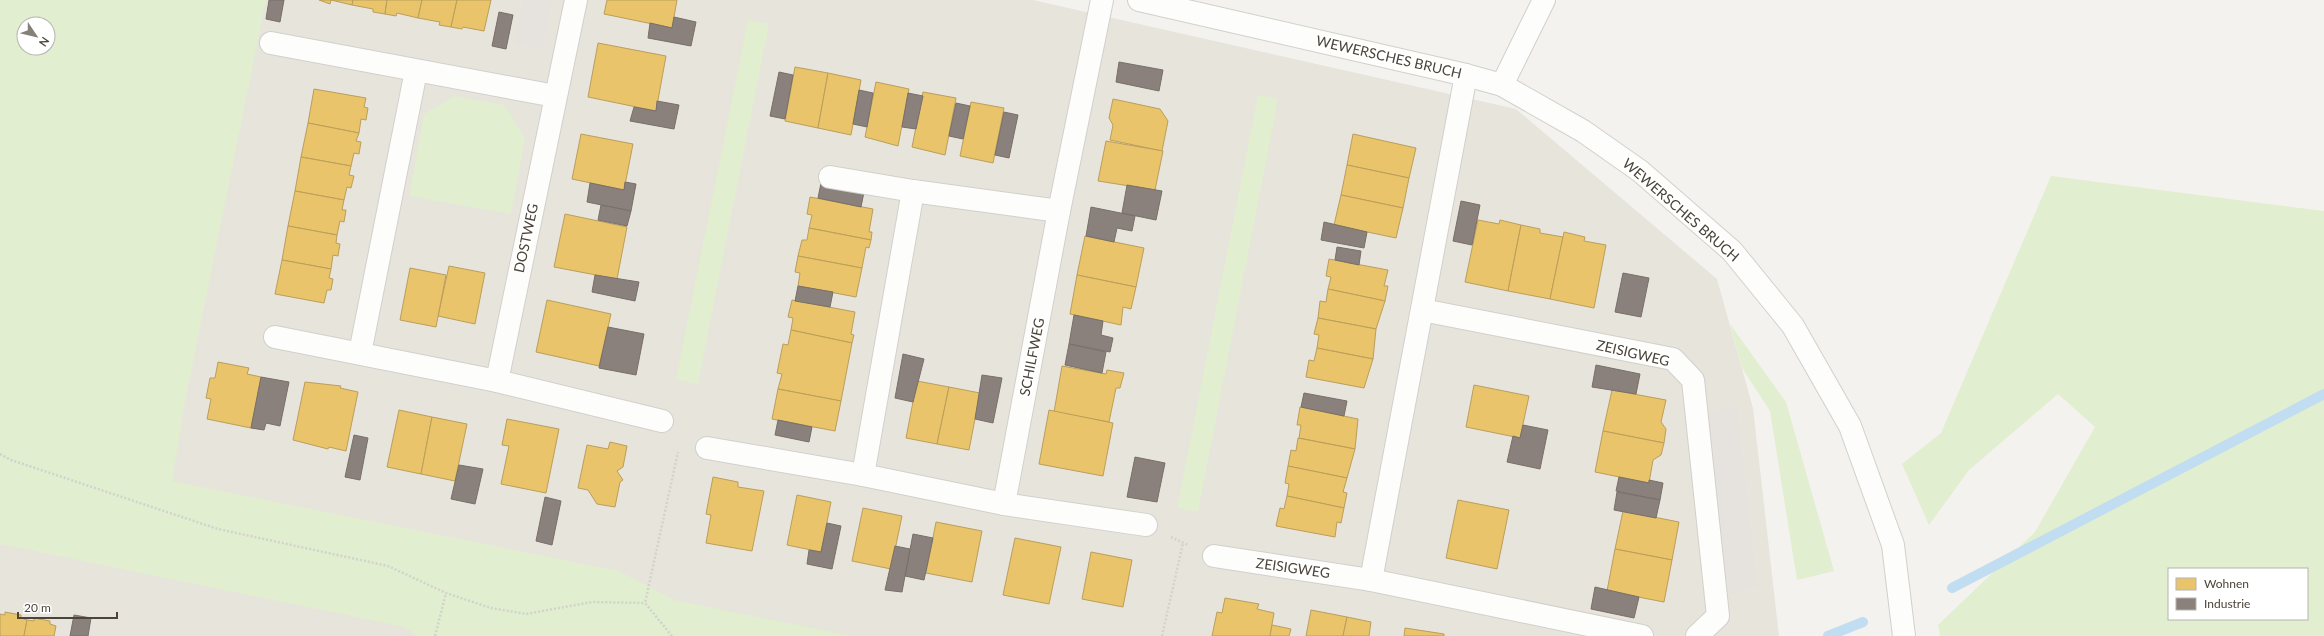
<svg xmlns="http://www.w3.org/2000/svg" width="2324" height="636" viewBox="0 0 2324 636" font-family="Lato,sans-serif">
  <rect width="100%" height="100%" fill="#f4f2ee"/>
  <!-- residential -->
  <path fill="#e7e4dc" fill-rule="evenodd" d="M0,0H1033L1516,109L1717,279L1753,408L1779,636H0ZM24,24H48V48H24Z"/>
  <!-- green -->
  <g fill="#e1eecf" fill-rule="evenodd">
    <path d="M0,0H266L185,402L172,481L619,571L674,600L852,636H417L405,627L0,544ZM24,24H48V48H24Z"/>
    <polygon points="748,20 769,24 698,384 676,379"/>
    <polygon points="1258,95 1278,99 1198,512 1177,508"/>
    <polygon points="455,96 504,105 525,138 511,214 409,196 424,114"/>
    <path d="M2051,176L2324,211V636H1940L1938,625L2035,532L2095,427L2058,394L1969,470L1929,525L1902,464L1941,433ZM2169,569H2307V619H2169Z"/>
    <polygon points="1730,324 1786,402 1834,571 1797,580 1770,411 1742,368"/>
  </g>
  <!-- parking -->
  <g fill="#e6e3df">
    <polygon points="523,0 552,0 542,49 514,44"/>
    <polygon points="1737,406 1757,587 1729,594 1708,411"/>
  </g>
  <!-- homes -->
  <g fill="#e9c46a" stroke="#ba9e5b">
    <polygon points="319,0 353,0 352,5 331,0 330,4"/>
    <polygon points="353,0 387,0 385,14 373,12 373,9 352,5"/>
    <polygon points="387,0 422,0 418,18 397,13 396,16 385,14"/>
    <polygon points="422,0 457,0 451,27 439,25 440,22 418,18"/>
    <polygon points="457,0 491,0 484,31 463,27 462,29 451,27"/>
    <polygon points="607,0 677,0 672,28 604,14"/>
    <polygon points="598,43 666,56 656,111 588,97"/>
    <polygon points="795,67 828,73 818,128 785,121"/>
    <polygon points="828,73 861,80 851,135 818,128"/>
    <polygon points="876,82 909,89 898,146 865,137"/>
    <polygon points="314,89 366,98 364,107 368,108 366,120 361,119 359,133 308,123"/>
    <polygon points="923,92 956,98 945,155 912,147"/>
    <polygon points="1113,99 1160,109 1168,121 1162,151 1110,140 1113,125 1109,118"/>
    <polygon points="971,102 1004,108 993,163 960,156"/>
    <polygon points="308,123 359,133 356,141 361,142 359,154 354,153 351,166 301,157"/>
    <polygon points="581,134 633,144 624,190 572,179"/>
    <polygon points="1353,134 1416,148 1409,178 1347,165"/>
    <polygon points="1106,141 1163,151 1155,190 1098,181"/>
    <polygon points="301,157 351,166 349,175 354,176 351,188 347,187 344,200 295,191"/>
    <polygon points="1347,165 1409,178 1403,208 1341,195"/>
    <polygon points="295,191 344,200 342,210 346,210 344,222 340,221 337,235 288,226"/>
    <polygon points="1341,195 1403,208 1396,238 1334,225"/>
    <polygon points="810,197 873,209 869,232 872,232 871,240 809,228 812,215 807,214"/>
    <polygon points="565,214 627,227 617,279 554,267"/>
    <polygon points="1478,220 1499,224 1500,220 1521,225 1508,291 1465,282"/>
    <polygon points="1521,225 1540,229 1540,233 1563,237 1550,299 1508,291"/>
    <polygon points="288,226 337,235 336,243 340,244 338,256 333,255 331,269 282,260"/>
    <polygon points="809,228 871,240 869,248 866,247 862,268 798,256 802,240 807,240"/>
    <polygon points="1564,232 1585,237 1584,241 1606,245 1594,308 1550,299"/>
    <polygon points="1085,236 1144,248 1136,287 1077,275"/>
    <polygon points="798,256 862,268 856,297 798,286 800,273 795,272"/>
    <polygon points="1329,259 1388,270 1384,286 1388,286 1385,301 1328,289 1331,277 1326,276"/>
    <polygon points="282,260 331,269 329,278 333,279 331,290 327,290 324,303 275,294"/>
    <polygon points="449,266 485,273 475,324 438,316"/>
    <polygon points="410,268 446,275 436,327 400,320"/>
    <polygon points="1077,275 1136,287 1131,309 1123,307 1121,325 1070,314"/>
    <polygon points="1328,289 1385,301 1376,329 1318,318 1320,301 1326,302"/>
    <polygon points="547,300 611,314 599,366 536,352"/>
    <polygon points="792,300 855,312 851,334 854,335 852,343 791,330 793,318 788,317"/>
    <polygon points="1318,318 1376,329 1373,359 1317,348 1319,335 1314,334"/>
    <polygon points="791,330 852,343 841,401 778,389 782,374 777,373 783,344 788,345"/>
    <polygon points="1317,348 1373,359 1364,388 1306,377 1309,360 1314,361"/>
    <polygon points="218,362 249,368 247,374 261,377 251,428 207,419 211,399 206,398 210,378 215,378"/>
    <polygon points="1062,366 1106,374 1107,370 1124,373 1120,388 1116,388 1109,422 1054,412"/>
    <polygon points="917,381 949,387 937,444 906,438"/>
    <polygon points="305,382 341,386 340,388 358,392 346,451 329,447 328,449 293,440"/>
    <polygon points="1474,385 1529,396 1520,438 1466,427"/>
    <polygon points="949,387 980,393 969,450 937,444"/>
    <polygon points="778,389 841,401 835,431 772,419"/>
    <polygon points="1612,390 1666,400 1661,422 1666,429 1664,443 1603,431"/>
    <polygon points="1300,407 1358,419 1355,449 1299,438 1301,425 1297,425"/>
    <polygon points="399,410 432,417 421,474 387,467"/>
    <polygon points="1049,410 1113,423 1103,476 1039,464"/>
    <polygon points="432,417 467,424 455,481 421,474"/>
    <polygon points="507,419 559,429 546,493 501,484 509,446 502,445"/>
    <polygon points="1603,431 1664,443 1661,455 1653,460 1649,483 1595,472"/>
    <polygon points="1298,438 1355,449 1347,478 1288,466 1291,450 1296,451"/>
    <polygon points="610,442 627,446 623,467 617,471 623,480 620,482 615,507 597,504 588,490 578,488 587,445 608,449"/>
    <polygon points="1288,466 1347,478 1343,492 1347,493 1344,508 1287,496 1289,484 1285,483"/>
    <polygon points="713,477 738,482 738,487 764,491 752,551 706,543 711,515 706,514"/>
    <polygon points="797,495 831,502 821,552 787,545"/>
    <polygon points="1287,496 1344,508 1341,523 1337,522 1335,537 1276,526 1280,508 1284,509"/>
    <polygon points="1458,500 1509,510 1497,569 1446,558"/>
    <polygon points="863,508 902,516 891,569 852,561"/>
    <polygon points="1623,511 1679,522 1672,560 1615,549"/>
    <polygon points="936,522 982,531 972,582 926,573"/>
    <polygon points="1015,538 1061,547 1049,604 1003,595"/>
    <polygon points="1615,549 1672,560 1664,602 1607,591"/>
    <polygon points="1091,552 1132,560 1123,607 1082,599"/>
    <polygon points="1225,598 1259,604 1257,609 1274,613 1270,636 1212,636 1217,612 1222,613"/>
    <polygon points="1311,610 1347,617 1343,636 1306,636"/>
    <polygon points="5,612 21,615 21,618 27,620 24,636 0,636 0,614 5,615"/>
    <polygon points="1347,617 1371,622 1369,636 1343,636"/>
    <polygon points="34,618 50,621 50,624 56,626 54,636 24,636 27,620 34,621"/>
    <polygon points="1272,625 1291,629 1289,636 1270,636"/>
    <polygon points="1405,628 1444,634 1444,636 1404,636"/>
  </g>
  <!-- industry -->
  <g fill="#8a817c" stroke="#776f68">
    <polygon points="269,0 284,0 280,22 266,19"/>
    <polygon points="499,12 513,15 506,49 492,46"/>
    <polygon points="674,17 696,22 691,46 648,38 650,23 672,28"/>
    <polygon points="1119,62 1163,70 1159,91 1116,82"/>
    <polygon points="779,72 793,75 785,119 770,116"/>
    <polygon points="859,90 873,93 867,127 853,124"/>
    <polygon points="908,93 923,96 916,129 902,127"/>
    <polygon points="657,101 679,105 674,129 630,121 634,107 656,111"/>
    <polygon points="956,103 970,106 963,139 949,136"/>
    <polygon points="1004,112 1018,115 1009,158 995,155"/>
    <polygon points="625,182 636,184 631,211 587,202 590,183 624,190"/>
    <polygon points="821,183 864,192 861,207 818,198"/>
    <polygon points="1127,185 1162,191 1156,220 1122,213"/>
    <polygon points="1461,201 1480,205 1472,245 1453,241"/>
    <polygon points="601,205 631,211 627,226 598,220"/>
    <polygon points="1091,207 1135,216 1132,231 1117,228 1114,242 1086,236"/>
    <polygon points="1324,222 1367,232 1364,248 1321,240"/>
    <polygon points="1337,247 1361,251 1359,265 1335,260"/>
    <polygon points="1623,273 1649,278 1641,317 1615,312"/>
    <polygon points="595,275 639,282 635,301 592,292"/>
    <polygon points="798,286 833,292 830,307 795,301"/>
    <polygon points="1074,315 1103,321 1101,335 1113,338 1110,352 1069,344"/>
    <polygon points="608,327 644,334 636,375 599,368"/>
    <polygon points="1069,344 1106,352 1102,373 1065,365"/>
    <polygon points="903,354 924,359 913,402 895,398"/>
    <polygon points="1596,365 1640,374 1636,394 1592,387"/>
    <polygon points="982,375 1002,378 993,423 975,419"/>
    <polygon points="261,377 289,382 280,426 266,423 264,430 251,428"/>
    <polygon points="1304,393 1347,401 1344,416 1301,407"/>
    <polygon points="778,420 812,427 809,442 775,435"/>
    <polygon points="1523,425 1548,430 1540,469 1507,462 1513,436 1520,438"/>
    <polygon points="354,435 368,438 360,480 345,477"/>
    <polygon points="1135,457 1165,463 1157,502 1127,497"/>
    <polygon points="459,465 483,469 475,504 451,499"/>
    <polygon points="1619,477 1649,483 1649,480 1663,483 1660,500 1616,491"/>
    <polygon points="1617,492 1660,500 1656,518 1614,510"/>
    <polygon points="545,497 561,501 552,545 536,541"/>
    <polygon points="827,523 841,526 832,569 807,564 809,550 821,552"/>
    <polygon points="913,534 933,538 924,580 905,576"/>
    <polygon points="895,546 910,549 902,592 885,590"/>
    <polygon points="1595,587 1639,597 1634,618 1591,609"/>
    <polygon points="74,615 91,618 88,636 70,636"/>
  </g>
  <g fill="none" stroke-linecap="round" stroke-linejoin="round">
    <!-- stream -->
    <g stroke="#c0ddf1" stroke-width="10">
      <polyline points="1952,588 2324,394"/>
      <polyline points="1828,636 1863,622"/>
    </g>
    <defs>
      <g id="minor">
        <polyline points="1139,0 1466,75 1502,85 1583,131 1640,171 1732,251 1793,326 1850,426 1893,545 1904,636"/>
        <polyline points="271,43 555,96"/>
        <polyline points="1502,85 1544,0"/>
        <polyline points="830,177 913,191 1059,211"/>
        <polyline points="1422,310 1673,359 1693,380 1718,616 1697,636"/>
        <polyline points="275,337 497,381 662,421"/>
        <polyline points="360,353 416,71"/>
        <polyline points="497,381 576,0"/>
        <polyline points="707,448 863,475 1004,504 1146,525"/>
        <polyline points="863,475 913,191"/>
        <polyline points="1004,504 1059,211 1102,0"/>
        <polyline points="1214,556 1371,580 1642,636"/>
        <polyline points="1371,580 1466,75"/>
      </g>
    </defs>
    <!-- minor casing -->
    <use href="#minor" stroke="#d2d0cb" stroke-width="24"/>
    <!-- path -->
    <g stroke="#d3d2cc" stroke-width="2.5" stroke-dasharray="2 2" stroke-linecap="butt">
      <polyline points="0,454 11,460 218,529 388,566 446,593 491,608 526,614 592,602 645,603"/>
      <polyline points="1171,537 1188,545"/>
      <polyline points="435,636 446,593"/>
      <polyline points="672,636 645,603 678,452"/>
      <polyline points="1162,636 1183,543"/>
    </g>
    <!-- minor -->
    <use href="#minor" stroke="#fdfdfc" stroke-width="22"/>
  </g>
  <g text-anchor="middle" stroke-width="4" stroke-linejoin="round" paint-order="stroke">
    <!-- street labels -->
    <g font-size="14" fill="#4b4439" stroke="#fff">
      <text transform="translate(1389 57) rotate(13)" y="5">WEWERSCHES BRUCH</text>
      <text transform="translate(1681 210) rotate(41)" y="5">WEWERSCHES BRUCH</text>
      <text transform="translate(526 238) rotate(-78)" y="5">DOSTWEG</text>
      <text transform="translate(1633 353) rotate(13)" y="5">ZEISIGWEG</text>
      <text transform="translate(1032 357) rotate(-79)" y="5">SCHILFWEG</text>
      <text transform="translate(1293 568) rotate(8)" y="5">ZEISIGWEG</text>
    </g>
  </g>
  <!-- legend -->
  <rect x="2168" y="568" width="140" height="52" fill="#ffffff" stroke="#b7b4b0"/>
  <rect x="2176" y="578" width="20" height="12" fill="#e9c46a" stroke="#b7b4b0"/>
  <text x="2204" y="588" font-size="12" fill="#4b4439">Wohnen</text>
  <rect x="2176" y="598" width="20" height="12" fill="#8a817c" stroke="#b7b4b0"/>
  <text x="2204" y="608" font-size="12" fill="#4b4439">Industrie</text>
  <!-- north arrow -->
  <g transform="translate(36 36) rotate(125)"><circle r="19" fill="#ffffff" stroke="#b7b4b0"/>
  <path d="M0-3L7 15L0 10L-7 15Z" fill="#868178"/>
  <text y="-6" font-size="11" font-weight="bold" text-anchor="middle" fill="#4b4439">N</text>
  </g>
  <!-- scale -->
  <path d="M18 612v6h99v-6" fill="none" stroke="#4b4439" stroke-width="2"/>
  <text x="24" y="612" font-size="12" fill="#4b4439" stroke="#ffffff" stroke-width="3" paint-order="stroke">20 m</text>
</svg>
